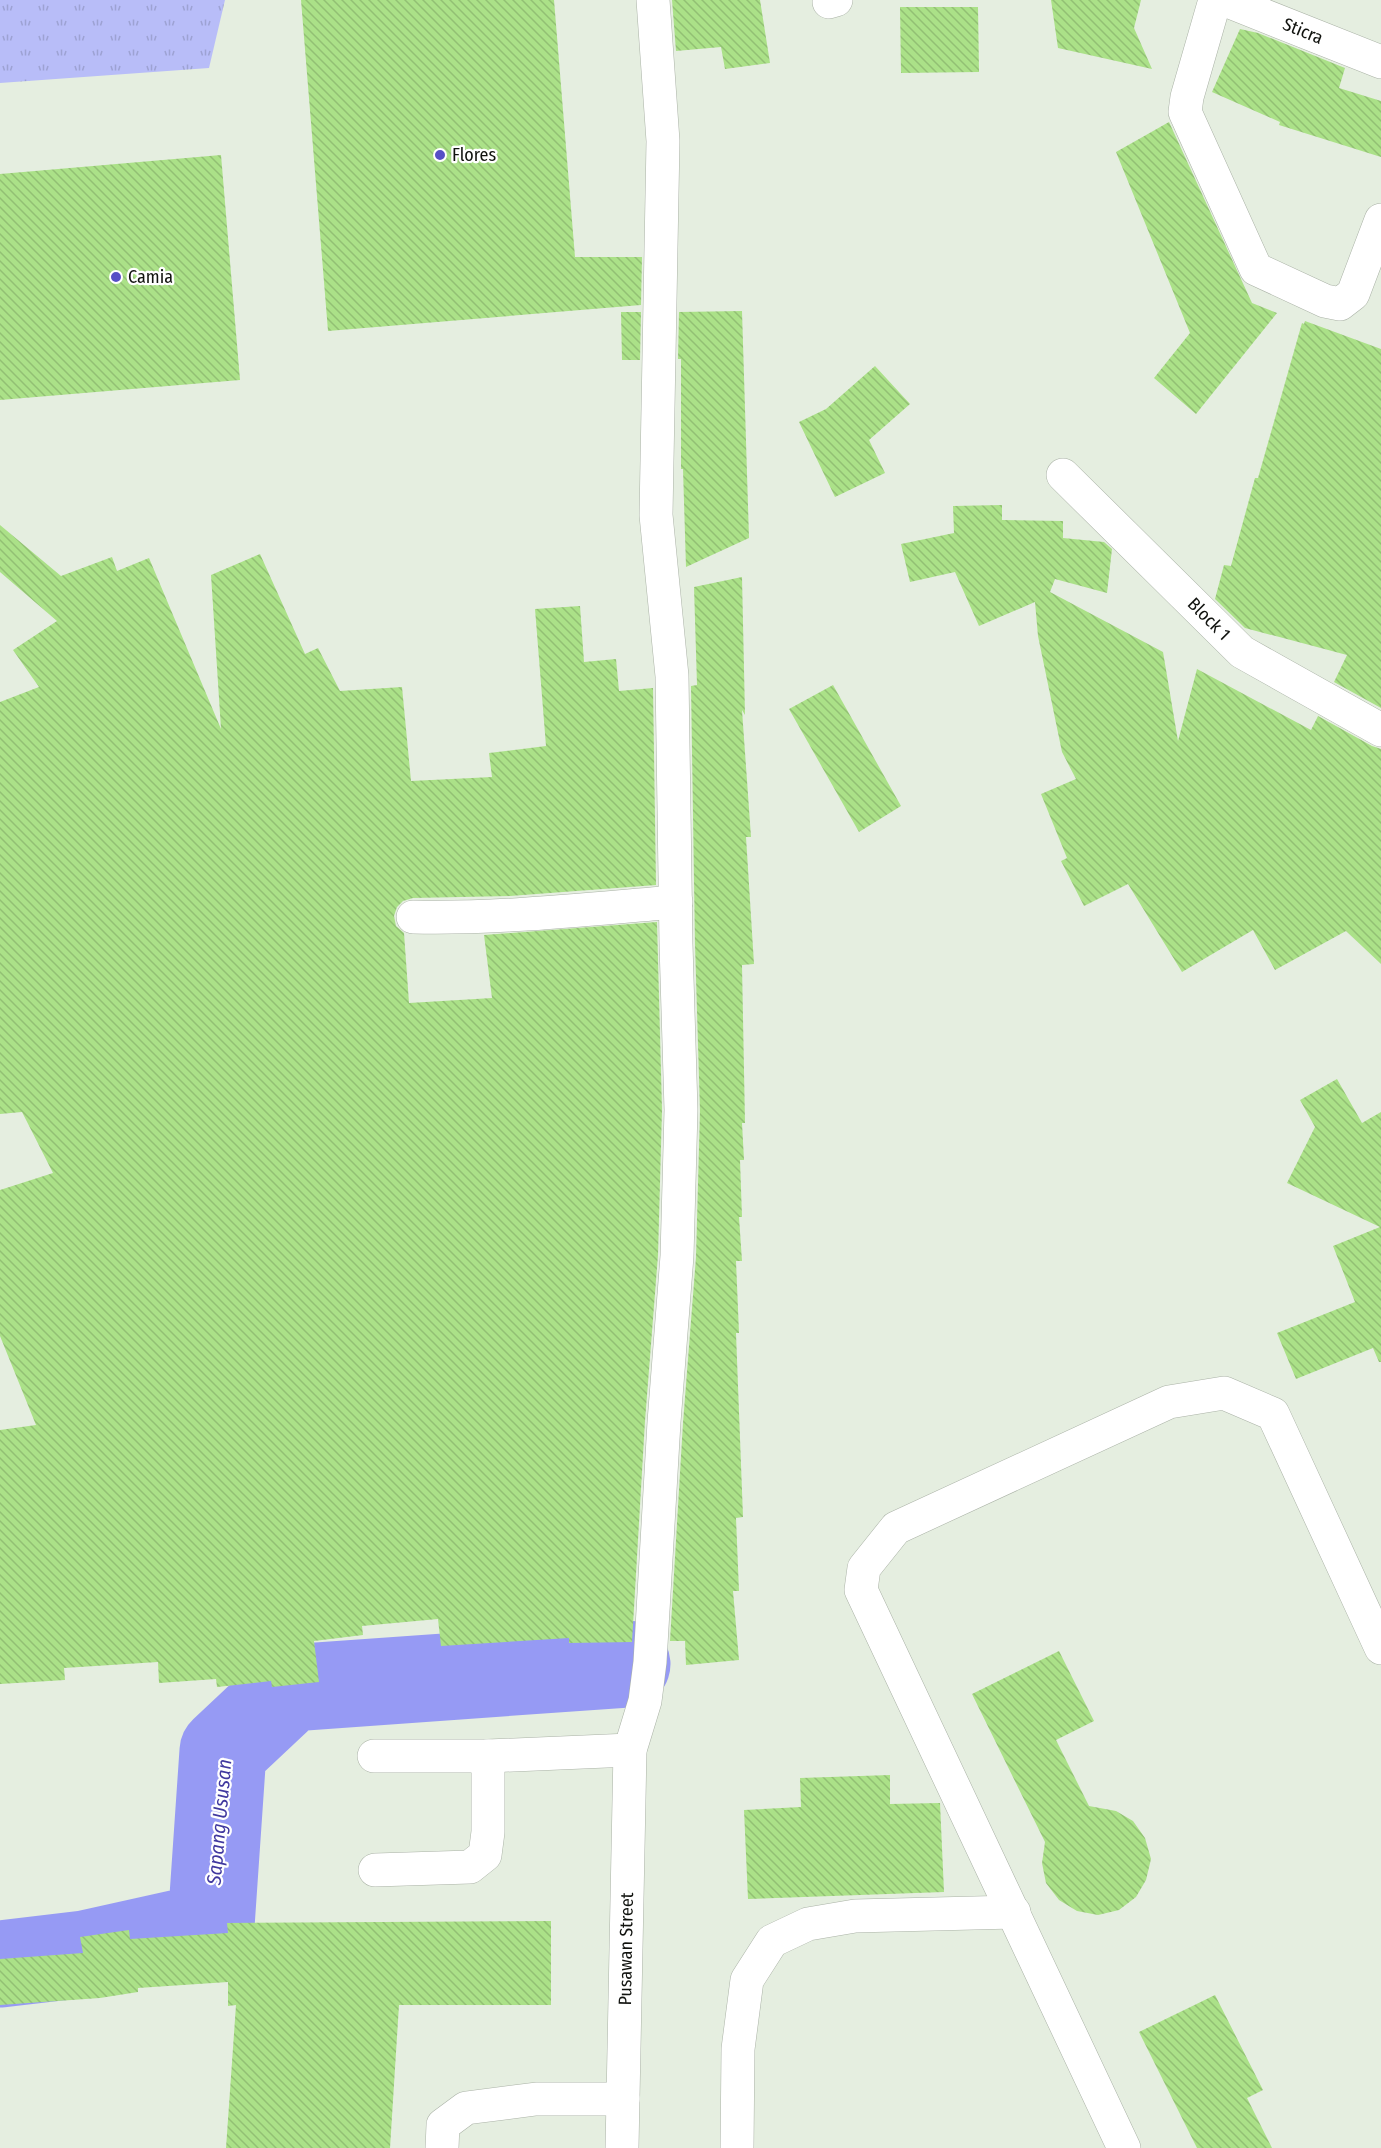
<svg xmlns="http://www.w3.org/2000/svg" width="1381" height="2148" viewBox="0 0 1381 2148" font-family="'Fira Sans Condensed',sans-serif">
  <defs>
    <pattern id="park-tufts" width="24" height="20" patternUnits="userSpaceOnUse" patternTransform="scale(1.5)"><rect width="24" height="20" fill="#b8bdf8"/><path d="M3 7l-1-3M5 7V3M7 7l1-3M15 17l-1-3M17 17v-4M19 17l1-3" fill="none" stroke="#9da2d3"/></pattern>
    <pattern id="building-back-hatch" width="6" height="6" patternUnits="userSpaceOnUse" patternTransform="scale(1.5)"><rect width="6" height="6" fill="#abe188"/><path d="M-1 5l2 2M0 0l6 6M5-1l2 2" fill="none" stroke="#92c074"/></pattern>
  </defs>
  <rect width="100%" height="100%" fill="#e5eee0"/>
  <!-- park -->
  <polygon fill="url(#park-tufts)" points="0,0 225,0 209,68 0,83"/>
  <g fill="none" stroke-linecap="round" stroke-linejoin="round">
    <!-- river -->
    <polyline stroke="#969af4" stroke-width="87" points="0,1964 85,1954 211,1926 223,1751 290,1688 627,1664"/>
  </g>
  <!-- building -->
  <g fill="url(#building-back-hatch)">
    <polygon points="301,0 554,0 575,257 642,257 641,305 328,331"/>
    <polygon points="672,0 760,0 770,63 725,69 721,47 676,51"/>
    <polygon points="1051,0 1141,0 1134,28 1152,69 1058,48"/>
    <polygon points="900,7 978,7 979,72 901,73"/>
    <polygon points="1240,29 1258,33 1345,68 1339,88 1381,101 1381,157 1279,125 1280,122 1212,92"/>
    <polygon points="1169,122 1252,303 1277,313 1196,414 1154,378 1190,333 1116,152"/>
    <polygon points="221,155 240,380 0,400 0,174"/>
    <polygon points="742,311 749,538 686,567 683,469 681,469 681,359 678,359 679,312"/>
    <polygon points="621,312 641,312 640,360 622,360"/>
    <polygon points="1305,321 1381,349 1381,708 1334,682 1347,655 1245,628 1215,599 1224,565 1231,566 1255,478 1258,478 1302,323 1304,324"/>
    <polygon points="875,366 910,404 869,440 885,473 835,497 799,422 826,409"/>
    <polygon points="1002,505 1002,520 1063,521 1063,538 1104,542 1112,549 1107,593 1055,579 1050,592 1163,652 1178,741 1197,669 1311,730 1318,716 1372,746 1381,749 1381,964 1346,931 1275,970 1253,930 1182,972 1128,884 1084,906 1061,861 1067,858 1041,794 1076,779 1062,752 1038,636 1035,602 979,626 955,572 910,582 901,544 954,533 953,506"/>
    <polygon points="0,525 61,576 112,557 117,571 149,558 221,729 211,575 260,554 305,654 318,648 340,691 402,687 411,781 492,777 489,753 546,746 535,609 580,606 584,662 616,659 619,691 653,688 656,885 510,896 413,898 403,901 397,907 394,916 396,926 404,933 409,1003 492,998 484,935 657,922 662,1110 658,1255 645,1421 632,1642 569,1643 569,1638 441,1646 438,1619 362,1626 363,1635 314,1641 319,1682 272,1687 271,1681 217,1687 216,1679 159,1683 158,1662 64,1668 65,1680 0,1684 0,1430 36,1425 0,1336 0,1190 53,1173 22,1112 0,1114 0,702 39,687 13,650 57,621 0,572"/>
    <polygon points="742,577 745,715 742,710 751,837 746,837 754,964 742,965 745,1123 742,1123 744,1160 740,1160 742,1217 739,1217 742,1261 736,1261 739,1333 736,1333 743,1517 736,1518 739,1591 733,1591 739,1660 686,1665 685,1641 670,1641 683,1423 696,1257 700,1111 695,944 691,686 697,685 694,587"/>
    <polygon points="833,685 901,806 859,832 789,709"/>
    <polygon points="1337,1079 1362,1123 1381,1112 1381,1362 1379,1362 1373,1348 1296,1379 1277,1333 1355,1302 1333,1246 1380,1227 1287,1183 1315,1127 1300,1100"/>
    <polygon points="1059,1651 1094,1721 1056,1740 1089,1806 1116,1811 1133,1821 1145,1838 1151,1859 1146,1880 1136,1897 1119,1910 1098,1915 1077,1911 1059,1900 1046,1883 1042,1863 1045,1842 972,1694"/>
    <polygon points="890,1775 890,1804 940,1803 944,1892 748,1899 744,1810 801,1807 800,1778"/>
    <polygon points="551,1921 551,2005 399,2005 390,2148 226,2148 236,2005 228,2006 228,1982 138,1988 138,1992 100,1998 0,2005 0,1959 83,1953 80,1937 129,1930 130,1939 228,1933 227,1923"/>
    <polygon points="1215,1995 1263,2090 1247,2098 1272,2148 1197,2148 1139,2032"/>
  </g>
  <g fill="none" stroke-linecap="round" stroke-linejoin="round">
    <defs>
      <g id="minor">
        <polyline points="1215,0 1187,97 1185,112 1256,269 1325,301 1340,304 1353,294 1381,220"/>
        <polyline points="1225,0 1381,62"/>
        <polyline points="829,2 836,0"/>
        <polyline points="1063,475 1242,652 1381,730"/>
        <path d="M413,917C500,919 588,909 676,902"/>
        <polyline points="374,1756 488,1756 630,1750"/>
        <polyline points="375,1870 470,1867 485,1855 488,1832 488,1756"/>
        <polyline points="442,2148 443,2125 466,2108 536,2099 623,2099"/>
        <polyline points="622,2148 630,1750 645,1701 650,1662 664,1422 677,1256 681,1110 676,944 672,676 656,515 663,141 653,0"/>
        <polyline points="737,2148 738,2049 747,1980 772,1941 808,1924 855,1916 1014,1912"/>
        <polyline points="1124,2148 861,1590 864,1568 896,1528 1169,1402 1224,1393 1273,1414 1381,1648"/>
      </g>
    </defs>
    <!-- minor casing -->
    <use href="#minor" stroke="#aab2a6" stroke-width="34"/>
    <!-- minor -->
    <use href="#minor" stroke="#fff" stroke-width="33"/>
  </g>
  <!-- markers -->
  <g fill="#564fc6" stroke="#fff" stroke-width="2">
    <circle cx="440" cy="155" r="6"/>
    <circle cx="116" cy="277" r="6"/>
  </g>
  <g text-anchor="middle" stroke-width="4.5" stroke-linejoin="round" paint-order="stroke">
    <!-- street labels -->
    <g font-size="18" fill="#11130f" stroke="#fff">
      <text transform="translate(1303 31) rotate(22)" y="6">Sticra</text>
      <text transform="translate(1209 619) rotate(45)" y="6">Block 1</text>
      <text transform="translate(626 1949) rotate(-89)" y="6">Pusawan Street</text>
    </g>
    <!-- poi labels -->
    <g font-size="18" fill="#11130f" stroke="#fff" text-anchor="start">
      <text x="452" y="161">Flores</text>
      <text x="128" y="283">Camia</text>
    </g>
    <!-- water labels -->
    <g font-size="20" font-style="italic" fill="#41399f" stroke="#fff">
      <text transform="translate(219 1822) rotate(-85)" y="7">Sapang Ususan</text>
    </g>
  </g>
</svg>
